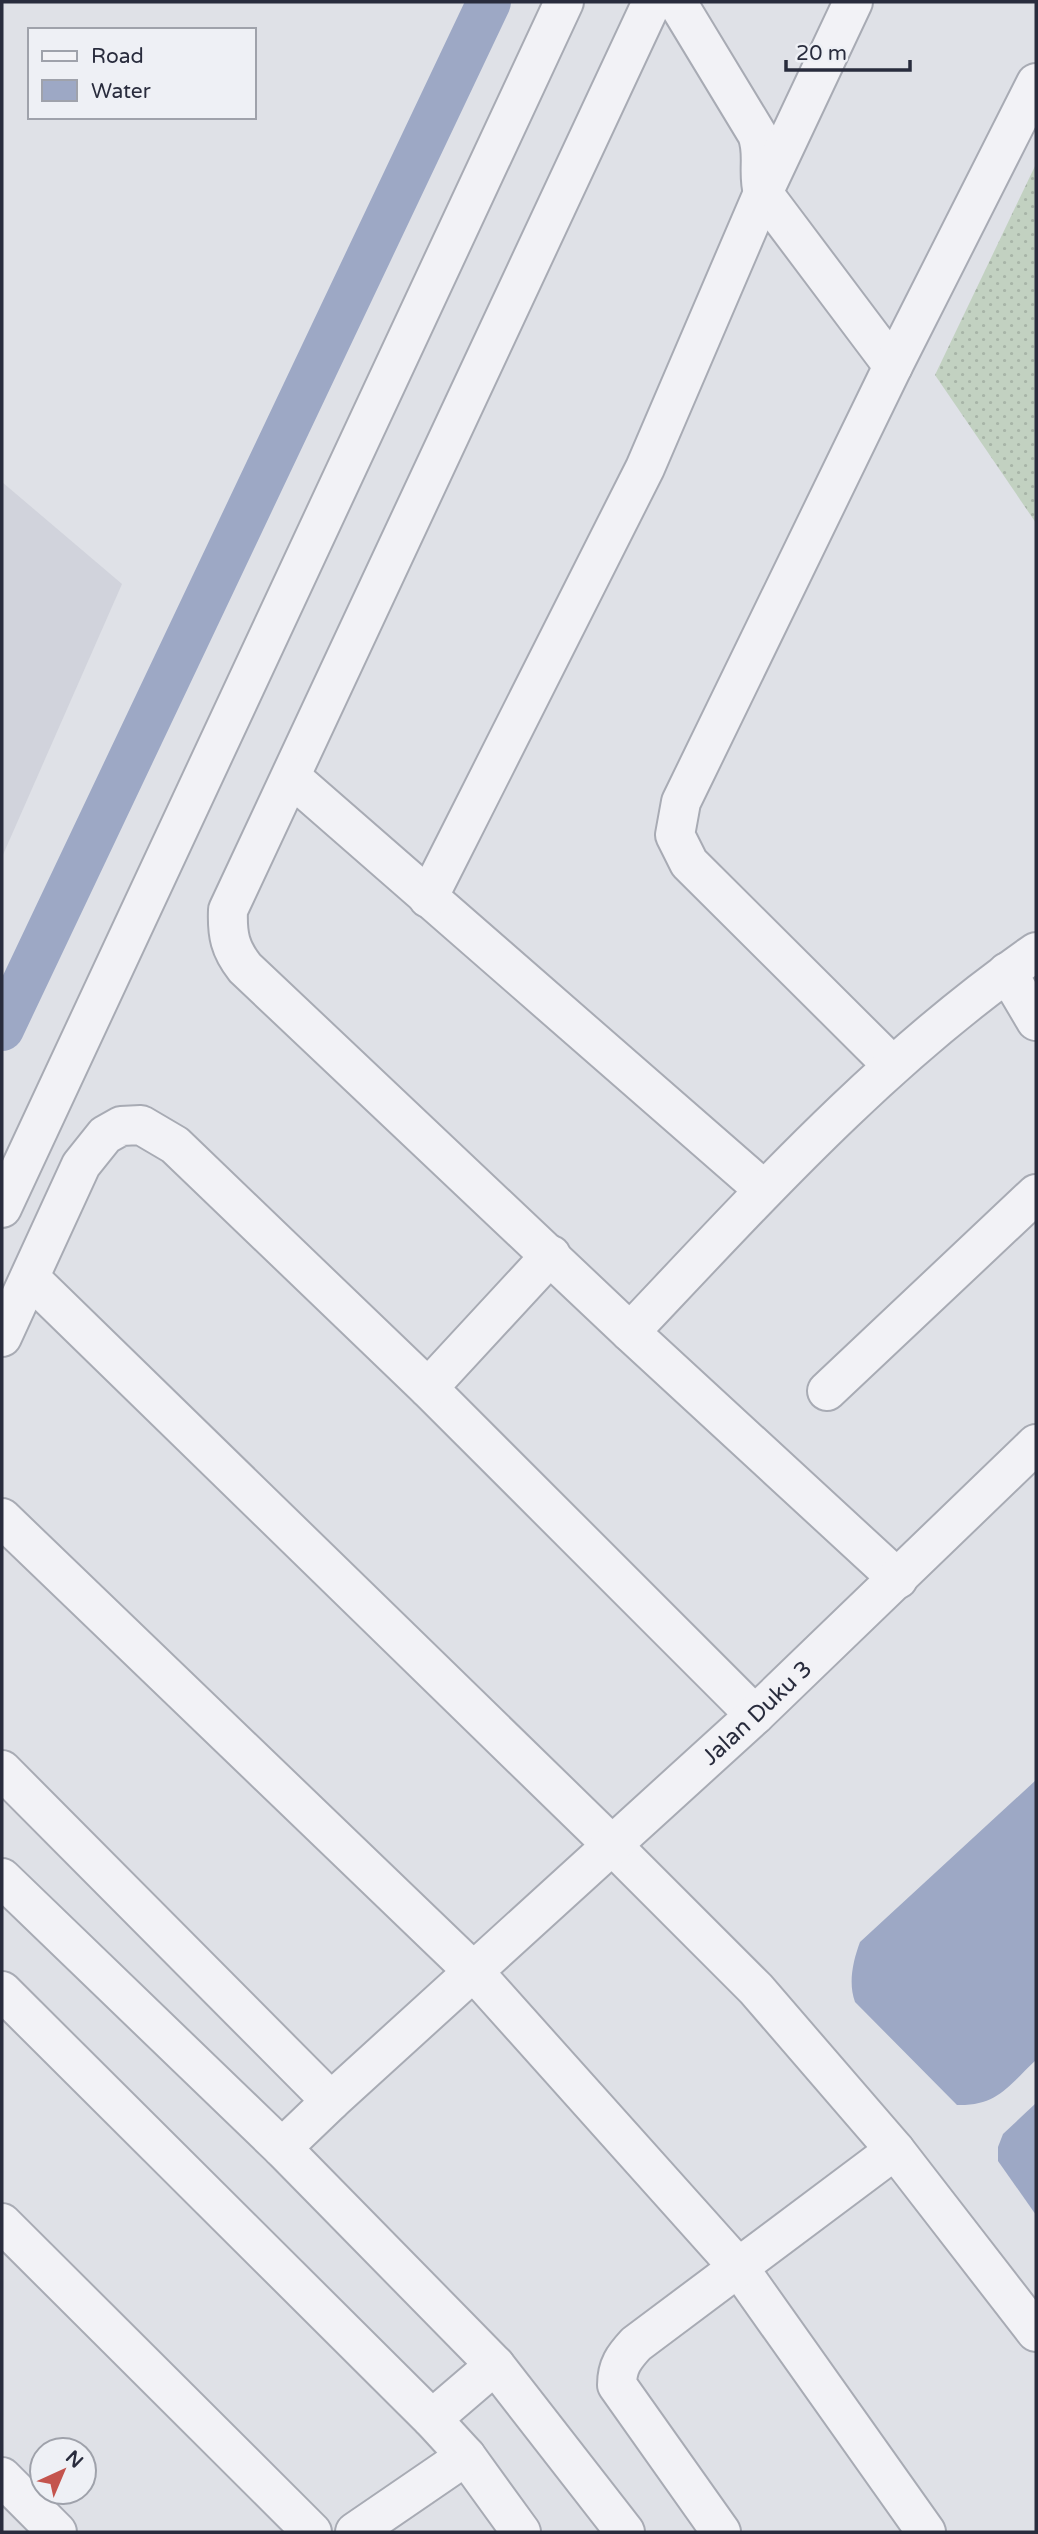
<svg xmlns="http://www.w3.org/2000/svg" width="1038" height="2534" viewBox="0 0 1038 2534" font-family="'Varela Round',sans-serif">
  <defs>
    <pattern id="grass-dots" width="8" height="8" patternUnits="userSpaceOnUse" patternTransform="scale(1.75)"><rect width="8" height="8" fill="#c2d1c1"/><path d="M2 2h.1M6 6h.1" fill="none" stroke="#a7b4a7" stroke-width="1.8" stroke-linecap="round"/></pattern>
  </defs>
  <rect width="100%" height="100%" fill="#dfe1e7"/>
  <!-- built -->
  <polygon fill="#d1d3dc" points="2,482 122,584 2,857"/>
  <!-- grass -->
  <polygon fill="url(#grass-dots)" points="1036,164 1036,523 935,375"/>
  <!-- water -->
  <g fill="#9da8c5">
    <path d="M1036,1780V2060C1008,2086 998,2106 957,2105L855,2002C848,1983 853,1961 860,1942Z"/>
    <polygon points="1036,2103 1036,2215 998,2161 998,2147 1003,2134"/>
  </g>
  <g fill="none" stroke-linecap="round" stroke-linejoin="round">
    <!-- canal -->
    <polyline stroke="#9da8c5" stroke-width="44" points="2,1029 489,2"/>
    <defs>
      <g id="minor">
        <path d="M652,2L228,910C227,935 230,949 245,968L630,1332L898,1579"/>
        <path d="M677,2L757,134C765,154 757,172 763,193L893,366"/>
        <polyline points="291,777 764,1190"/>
        <polyline points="428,898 645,468 763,193 853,2"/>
        <polyline points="1007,972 1036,1021"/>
        <polyline points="892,1065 689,863 675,835 681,802 893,366 1036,83"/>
        <polyline points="2,1208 564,2"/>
        <polyline points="30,1278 612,1845 756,1989 895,2150 1036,2332"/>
        <path d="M630,1332C758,1197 883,1058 1036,952"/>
        <polyline points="2,1337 81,1165 105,1135 121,1126 141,1125 175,1145 428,1388 755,1715"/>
        <polyline points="428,1388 551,1255"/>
        <polyline points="827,1391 1036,1194"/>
        <polyline points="2,1518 473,1971 739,2268 926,2532"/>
        <polyline points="2,1770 331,2101"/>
        <polyline points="2,1878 282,2148 495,2365 625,2532"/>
        <polyline points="2,1991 432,2419 466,2456 521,2532"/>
        <path id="s1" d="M282,2148L331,2101L755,1715L1036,1444"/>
        <polyline points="2,2223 312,2532"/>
        <polyline points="432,2419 495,2365"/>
        <polyline points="2,2477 57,2532"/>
        <polyline points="355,2532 466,2456"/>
        <path d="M721,2532L617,2385C617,2366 624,2357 636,2344L895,2150"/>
      </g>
    </defs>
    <!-- minor casing -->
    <use href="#minor" stroke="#a8abb4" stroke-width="42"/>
    <!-- minor -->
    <use href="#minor" stroke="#f2f2f6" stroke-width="38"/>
  </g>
  <g text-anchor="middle" stroke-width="5" stroke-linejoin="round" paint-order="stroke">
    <!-- street labels -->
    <g font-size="23" fill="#292c3d" stroke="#eef0f5">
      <text dy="8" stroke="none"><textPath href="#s1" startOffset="644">Jalan Duku 3</textPath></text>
    </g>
  </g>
  <!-- border -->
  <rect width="1038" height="2534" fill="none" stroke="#292c3d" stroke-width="7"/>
  <!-- legend -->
  <rect x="28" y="28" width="228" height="91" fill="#eef0f5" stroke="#9fa2ab" stroke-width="2"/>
  <rect x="42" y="51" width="35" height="10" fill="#f2f2f6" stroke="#9fa2ab" stroke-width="2"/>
  <text x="91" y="63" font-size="21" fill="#292c3d">Road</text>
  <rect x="42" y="80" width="35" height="21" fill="#9da8c5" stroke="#9fa2ab" stroke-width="2"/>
  <text x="91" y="98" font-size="21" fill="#292c3d">Water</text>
  <!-- north arrow -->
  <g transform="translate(63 2471) rotate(44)"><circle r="33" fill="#eef0f5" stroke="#9fa2ab" stroke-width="2"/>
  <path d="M0-5L12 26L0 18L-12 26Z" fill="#c4544d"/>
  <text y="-10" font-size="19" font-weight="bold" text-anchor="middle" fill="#292c3d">N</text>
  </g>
  <!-- scale -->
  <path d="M786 60v10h124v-10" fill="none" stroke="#292c3d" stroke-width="3.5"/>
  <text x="796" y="60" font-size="21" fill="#292c3d" stroke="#eef0f5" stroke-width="5" paint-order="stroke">20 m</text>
</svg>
